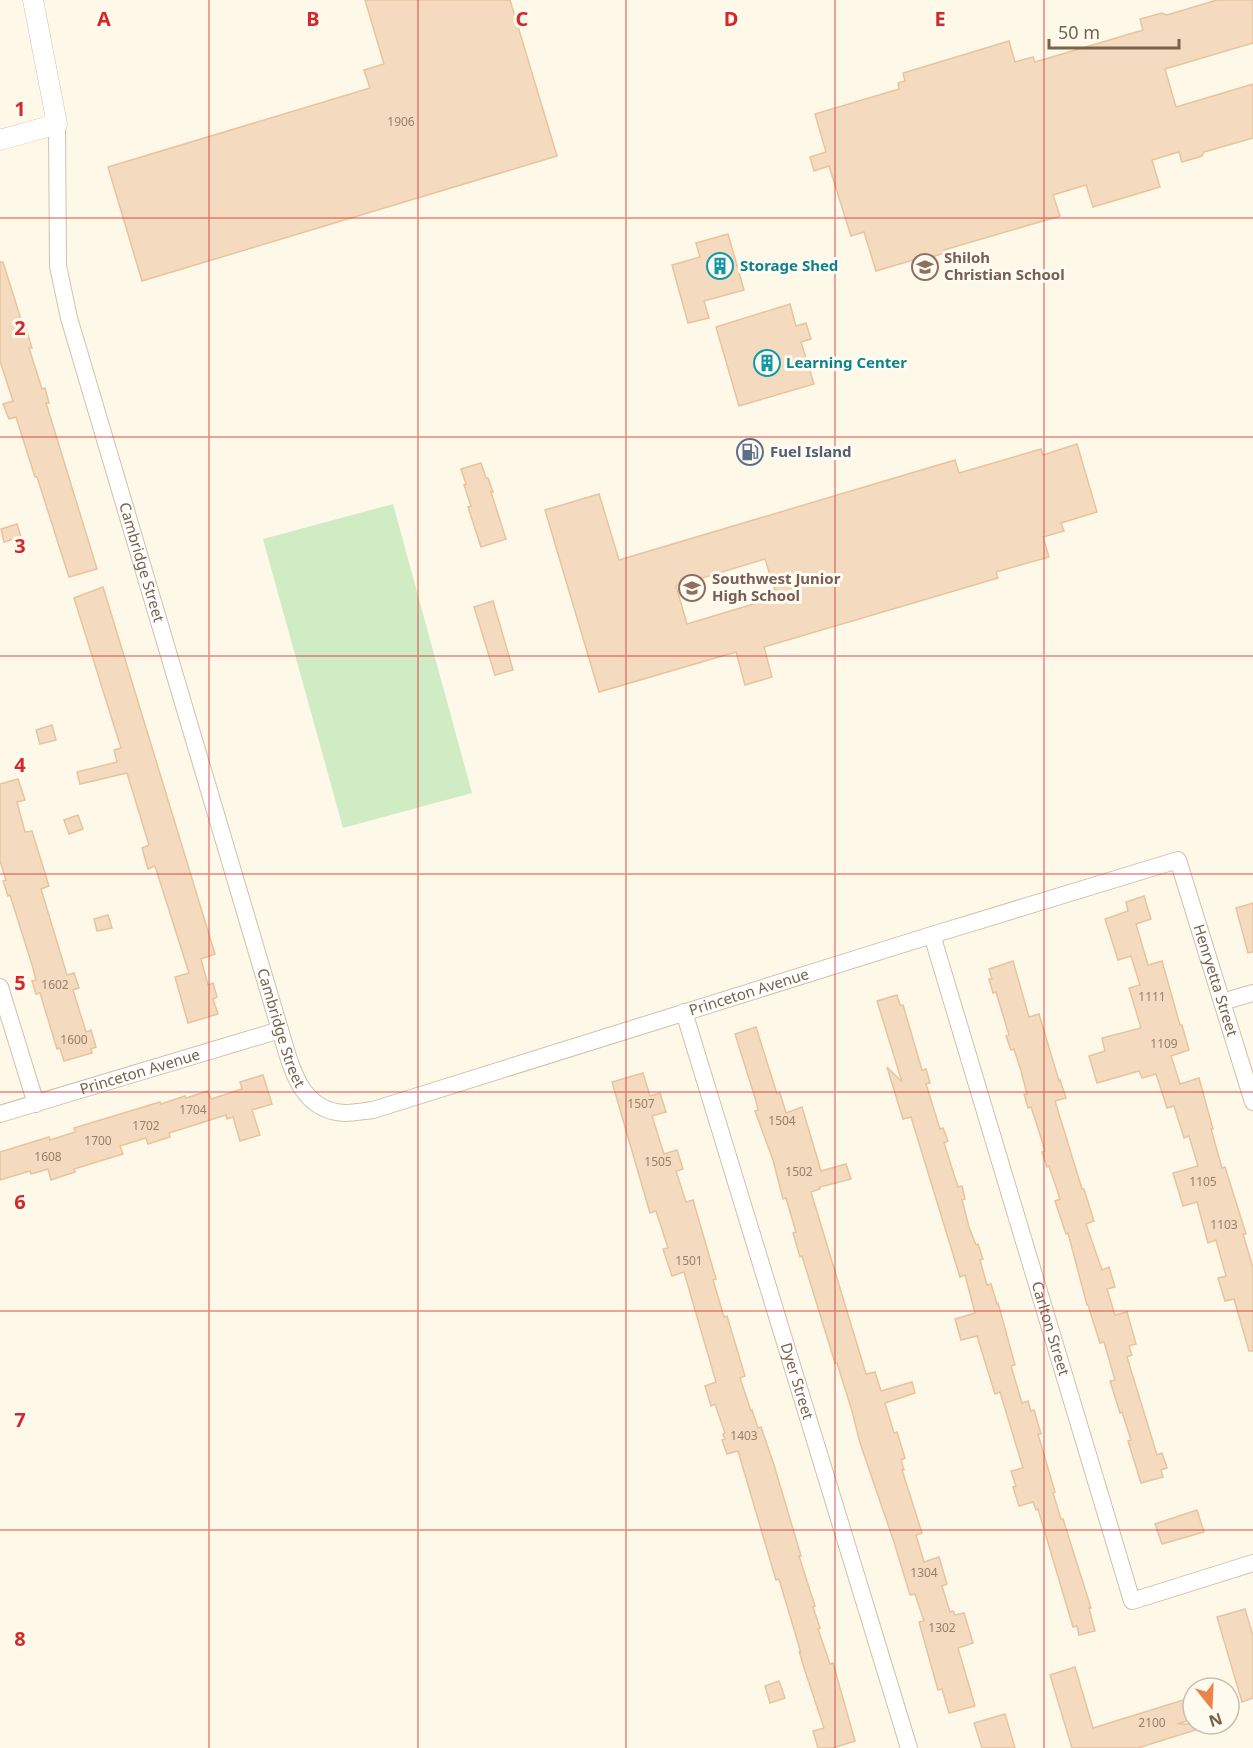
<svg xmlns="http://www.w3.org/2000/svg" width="1253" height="1748" viewBox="0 0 1253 1748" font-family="'Noto Sans',sans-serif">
  <rect width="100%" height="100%" fill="#fdf8e8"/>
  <!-- green -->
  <polygon fill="#d0ecc5" points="393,504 472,793 343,828 263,539"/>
  <!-- building -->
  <g fill="#f4dbbf" stroke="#e8c49e" stroke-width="1.5" fill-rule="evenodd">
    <polygon points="365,0 510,0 557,156 142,281 108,167 370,88 364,70 384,64"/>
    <polygon points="1217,0 1253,0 1253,43 1165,69 1176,107 1253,84 1253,138 1204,152 1202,156 1182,162 1179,152 1152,160 1160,187 1093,207 1086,185 1053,195 1060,216 944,250 945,253 921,260 920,258 876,271 864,232 851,236 829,166 814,171 810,157 826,152 815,114 899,89 898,83 905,81 903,73 1009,41 1015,62 1033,57 1035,62 1143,30 1140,19 1162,13 1167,15"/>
    <polygon points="728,234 744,290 704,301 709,318 688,323 672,265 700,257 696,243"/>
    <polygon points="0,262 3,262 24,329 26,328 32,348 29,348 42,389 45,388 49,403 46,403 97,569 69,577 37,477 35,477 16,417 9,419 3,404 13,401 0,361"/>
    <polygon points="790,304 796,326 806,323 811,339 801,342 814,384 739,406 716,327"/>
    <path d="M1077,444L1097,512L1061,523L1064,531L1043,537L1049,557L996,572L998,578L764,647L772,677L745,685L736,652L599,692L545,510L599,494L619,560L955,460L959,473L1041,449L1043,455ZM765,559L777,597L687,624L676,586Z"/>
    <polygon points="481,463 486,478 488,478 493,492 491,492 506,539 481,547 468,507 471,506 464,485 466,484 461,469"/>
    <polygon points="17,524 21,537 4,542 1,529"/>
    <polygon points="103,587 215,954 201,959 208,985 213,983 217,997 213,999 218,1014 188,1023 175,977 189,973 155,866 148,869 142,848 149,845 127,773 80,784 77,772 117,762 114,750 121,748 74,598"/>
    <polygon points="493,601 513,670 495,675 474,607"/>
    <polygon points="52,725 56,740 40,744 36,730"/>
    <polygon points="18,779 25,800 17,802 25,832 32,831 49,886 41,889 67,975 74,973 79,988 73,990 86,1032 91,1030 96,1047 91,1049 92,1053 64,1061 60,1048 57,1049 40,993 36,994 32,981 36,980 33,968 10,895 8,896 3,881 6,880 0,861 0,784"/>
    <polygon points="78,815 83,829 69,834 64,820"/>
    <polygon points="1144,896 1151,919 1136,924 1148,965 1162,961 1180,1025 1182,1025 1189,1050 1171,1056 1180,1084 1199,1078 1213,1129 1211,1129 1222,1168 1225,1167 1246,1234 1243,1234 1253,1268 1253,1351 1249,1351 1234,1299 1225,1301 1218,1278 1226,1276 1216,1240 1208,1243 1197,1202 1183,1206 1173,1173 1198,1166 1189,1136 1184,1138 1174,1106 1167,1108 1156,1074 1142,1078 1139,1071 1097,1083 1089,1056 1105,1051 1102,1038 1141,1028 1129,988 1140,985 1131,956 1118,960 1105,919 1128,911 1126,902"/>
    <polygon points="1253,903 1253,952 1248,953 1236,908"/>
    <polygon points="108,915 112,928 97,931 94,919"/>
    <polygon points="1013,961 1029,1017 1039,1014 1059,1081 1060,1080 1066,1098 1055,1101 1082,1189 1084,1189 1094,1221 1086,1224 1102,1270 1109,1267 1115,1287 1107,1289 1115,1315 1127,1312 1136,1344 1129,1346 1132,1355 1127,1357 1157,1455 1162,1453 1167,1468 1161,1470 1163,1477 1141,1483 1128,1441 1131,1440 1122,1412 1120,1413 1110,1381 1115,1380 1104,1342 1100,1343 1088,1305 1087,1305 1068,1233 1066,1234 1055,1201 1060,1199 1049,1166 1047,1167 1042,1152 1045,1151 1037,1125 1031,1107 1028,1108 1024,1094 1027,1094 1021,1071 1014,1049 1011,1050 1006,1036 1009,1035 996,992 993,993 989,979 992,979 989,969"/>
    <polygon points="897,995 900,1005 903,1005 922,1070 926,1069 930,1083 926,1084 940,1129 943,1128 948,1141 944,1143 958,1187 962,1186 965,1199 962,1200 969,1227 976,1245 978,1244 983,1259 980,1260 987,1285 991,1284 997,1304 998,1303 1015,1365 1011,1366 1022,1403 1028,1401 1031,1411 1034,1410 1041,1434 1038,1434 1055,1492 1053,1493 1061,1519 1063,1519 1091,1608 1089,1608 1095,1631 1079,1635 1077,1626 1073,1627 1038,1509 1036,1510 1033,1502 1019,1506 1013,1487 1016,1486 1011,1471 1023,1468 1000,1392 995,1394 977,1336 961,1340 955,1319 975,1313 965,1275 960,1277 911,1117 903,1119 887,1067 902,1082 877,1001"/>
    <polygon points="756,1027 777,1094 780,1093 786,1113 802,1107 821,1171 846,1164 851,1179 820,1187 820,1189 811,1192 866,1374 875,1372 881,1391 912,1382 915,1393 885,1403 894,1433 897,1432 905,1458 901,1460 904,1470 902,1470 922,1533 916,1535 924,1562 939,1557 947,1584 942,1586 950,1612 953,1611 955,1615 964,1613 973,1643 958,1648 975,1706 949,1713 942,1689 938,1690 919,1622 924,1621 915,1594 910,1595 894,1542 860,1443 852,1411 837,1363 835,1363 802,1256 800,1257 793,1233 796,1232 786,1198 783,1199 773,1160 755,1111 758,1110 756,1101 735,1034"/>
    <polygon points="643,1073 650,1096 660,1093 666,1112 652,1116 664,1154 677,1150 683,1169 676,1171 686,1202 693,1200 716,1279 713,1280 724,1317 727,1316 745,1376 740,1378 751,1411 752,1410 758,1428 761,1427 774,1465 801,1556 799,1556 815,1606 813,1607 820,1628 818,1629 830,1664 833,1663 855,1741 833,1748 818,1748 813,1731 824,1728 805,1671 799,1651 801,1653 779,1579 776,1580 738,1451 727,1454 722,1440 725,1439 723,1434 725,1433 715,1404 711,1406 705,1386 716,1382 684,1272 672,1276 663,1249 668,1248 656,1211 650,1213 612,1082"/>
    <polygon points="263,1075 272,1104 252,1110 260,1135 240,1141 233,1117 227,1119 226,1115 169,1133 170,1137 148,1144 146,1138 120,1146 123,1154 74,1169 75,1172 51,1180 48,1169 31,1174 30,1171 0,1180 0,1152 49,1137 50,1140 75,1132 74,1128 160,1102 161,1104 185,1096 186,1098 208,1091 211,1099 242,1089 240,1082"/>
    <polygon points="1197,1510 1204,1532 1162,1544 1155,1524"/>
    <polygon points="1245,1609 1253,1636 1253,1698 1242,1702 1217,1617"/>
    <polygon points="1075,1667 1093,1728 1193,1697 1193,1719 1177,1724 1205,1724 1205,1727 1138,1748 1072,1748 1050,1675"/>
    <polygon points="779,1681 785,1698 770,1703 765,1686"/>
    <polygon points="1005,1714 1015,1748 982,1748 974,1723"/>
  </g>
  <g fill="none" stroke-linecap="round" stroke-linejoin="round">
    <defs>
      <g id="minor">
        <path id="s1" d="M57,124L58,266L69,318L280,1030C291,1065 299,1111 345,1113C354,1113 364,1111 373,1110L932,935L1178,860L1253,1102"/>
        <path id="s2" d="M932,935L1132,1601L1253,1563"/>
        <polyline points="0,987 36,1104"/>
        <polyline points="1222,1002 1253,993"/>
        <path id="s3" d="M684,1012L909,1748"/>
        <path id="s4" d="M0,1114L280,1030"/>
      </g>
      <polyline id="tertiary" points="0,140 57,124 33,0"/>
    </defs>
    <!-- minor casing -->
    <use href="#minor" stroke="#d1c1ad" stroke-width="18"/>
    <!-- tertiary casing -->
    <use href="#tertiary" stroke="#d1c1ad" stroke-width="21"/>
    <!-- minor -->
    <use href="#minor" stroke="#fff" stroke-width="16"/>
    <!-- tertiary -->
    <use href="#tertiary" stroke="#fff" stroke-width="20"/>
  </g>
  <!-- grid -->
  <path fill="none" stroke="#d62828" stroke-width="1.5" stroke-opacity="0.55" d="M209,0V1748M418,0V1748M626,0V1748M835,0V1748M1044,0V1748M0,218H1253M0,437H1253M0,656H1253M0,874H1253M0,1092H1253M0,1311H1253M0,1530H1253"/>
  <!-- icons -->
  <defs>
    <symbol id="building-ring" viewBox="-11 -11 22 22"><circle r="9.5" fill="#fffbf0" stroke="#0f9aa8" stroke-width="1.5"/><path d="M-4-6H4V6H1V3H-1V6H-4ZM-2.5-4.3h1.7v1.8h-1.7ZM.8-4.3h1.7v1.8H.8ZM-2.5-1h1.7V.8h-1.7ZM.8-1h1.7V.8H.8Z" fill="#0f9aa8"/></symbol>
    <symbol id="school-ring" viewBox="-11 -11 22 22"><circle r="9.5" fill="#fffbf0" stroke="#8d6e63" stroke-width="1.5"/><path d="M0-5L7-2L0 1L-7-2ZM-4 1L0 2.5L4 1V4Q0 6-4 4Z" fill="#8d6e63"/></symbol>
    <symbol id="fuel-ring" viewBox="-11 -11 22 22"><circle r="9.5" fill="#fffbf0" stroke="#5c6f8a" stroke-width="1.5"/><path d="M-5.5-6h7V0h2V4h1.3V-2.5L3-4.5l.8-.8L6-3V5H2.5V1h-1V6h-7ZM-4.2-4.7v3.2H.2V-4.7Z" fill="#5c6f8a"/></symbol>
  </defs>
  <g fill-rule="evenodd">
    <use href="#building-ring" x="705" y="251" width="30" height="30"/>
    <use href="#school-ring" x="910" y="252" width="30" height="30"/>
    <use href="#building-ring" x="752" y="348" width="30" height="30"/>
    <use href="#fuel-ring" x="735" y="437" width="30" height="30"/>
    <use href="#school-ring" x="677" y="573" width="30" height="30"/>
  </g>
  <g text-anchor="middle" stroke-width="6" stroke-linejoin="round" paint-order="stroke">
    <!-- number labels -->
    <g font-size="12" fill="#988067">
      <text x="401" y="126">1906</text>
      <text x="55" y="989">1602</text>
      <text x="1152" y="1001">1111</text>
      <text x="74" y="1044">1600</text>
      <text x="1164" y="1048">1109</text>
      <text x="641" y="1108">1507</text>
      <text x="193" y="1114">1704</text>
      <text x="782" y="1125">1504</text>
      <text x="146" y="1130">1702</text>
      <text x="98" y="1145">1700</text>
      <text x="48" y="1161">1608</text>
      <text x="658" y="1166">1505</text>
      <text x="799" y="1176">1502</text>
      <text x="1203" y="1186">1105</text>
      <text x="1224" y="1229">1103</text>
      <text x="689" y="1265">1501</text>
      <text x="744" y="1440">1403</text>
      <text x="924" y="1577">1304</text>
      <text x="942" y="1632">1302</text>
      <text x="1152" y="1727">2100</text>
    </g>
    <!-- education labels -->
    <g font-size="15" font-weight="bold" fill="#785e54" stroke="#fffbf0" text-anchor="start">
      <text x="944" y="263">Shiloh<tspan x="944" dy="17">Christian School</tspan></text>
      <text x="712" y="584">Southwest Junior<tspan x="712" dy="17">High School</tspan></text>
    </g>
    <!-- culture labels -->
    <g font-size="15" font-weight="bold" fill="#0d838f" stroke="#fffbf0" text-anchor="start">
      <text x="740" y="271">Storage Shed</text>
      <text x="786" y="368">Learning Center</text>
    </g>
    <!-- service labels -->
    <g font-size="15" font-weight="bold" fill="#4e5e75" stroke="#fffbf0" text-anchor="start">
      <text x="770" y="457">Fuel Island</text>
    </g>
    <!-- street labels -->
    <g font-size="15" fill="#7a624a" stroke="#fffbf0">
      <text dy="5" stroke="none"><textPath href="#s1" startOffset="450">Cambridge Street</textPath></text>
      <text dy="5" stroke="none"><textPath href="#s1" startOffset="2049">Henryetta Street</textPath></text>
      <text dy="5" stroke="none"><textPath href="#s1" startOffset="1474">Princeton Avenue</textPath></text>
      <text dy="5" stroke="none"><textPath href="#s1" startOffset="936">Cambridge Street</textPath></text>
      <text dy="5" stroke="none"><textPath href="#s4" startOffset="146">Princeton Avenue</textPath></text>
      <text dy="5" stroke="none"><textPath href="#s2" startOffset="411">Carlton Street</textPath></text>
      <text dy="5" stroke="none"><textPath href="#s3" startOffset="386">Dyer Street</textPath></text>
    </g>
  </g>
  <g font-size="20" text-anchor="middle" font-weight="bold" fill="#d62828" stroke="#fffbf0" stroke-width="6" stroke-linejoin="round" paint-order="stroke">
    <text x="104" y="26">A</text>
    <text x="313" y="26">B</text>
    <text x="522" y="26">C</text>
    <text x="731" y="26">D</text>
    <text x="940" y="26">E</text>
    <text x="20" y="116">1</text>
    <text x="20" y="335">2</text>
    <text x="20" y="553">3</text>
    <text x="20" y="772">4</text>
    <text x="20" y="990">5</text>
    <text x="20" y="1209">6</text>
    <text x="20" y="1427">7</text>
    <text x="20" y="1646">8</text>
  </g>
  <!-- north arrow -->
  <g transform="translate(1211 1706) rotate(162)"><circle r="28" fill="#fffbf0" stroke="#cabeae" stroke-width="1.5"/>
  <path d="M0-4.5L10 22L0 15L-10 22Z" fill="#ec8449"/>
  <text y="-9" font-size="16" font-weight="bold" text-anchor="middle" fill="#7a624a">N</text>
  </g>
  <!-- scale -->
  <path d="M1049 39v9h130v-9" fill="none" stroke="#7a624a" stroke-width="3"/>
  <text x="1058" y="39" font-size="18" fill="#7a624a" stroke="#fffbf0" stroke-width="4.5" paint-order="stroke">50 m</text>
</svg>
